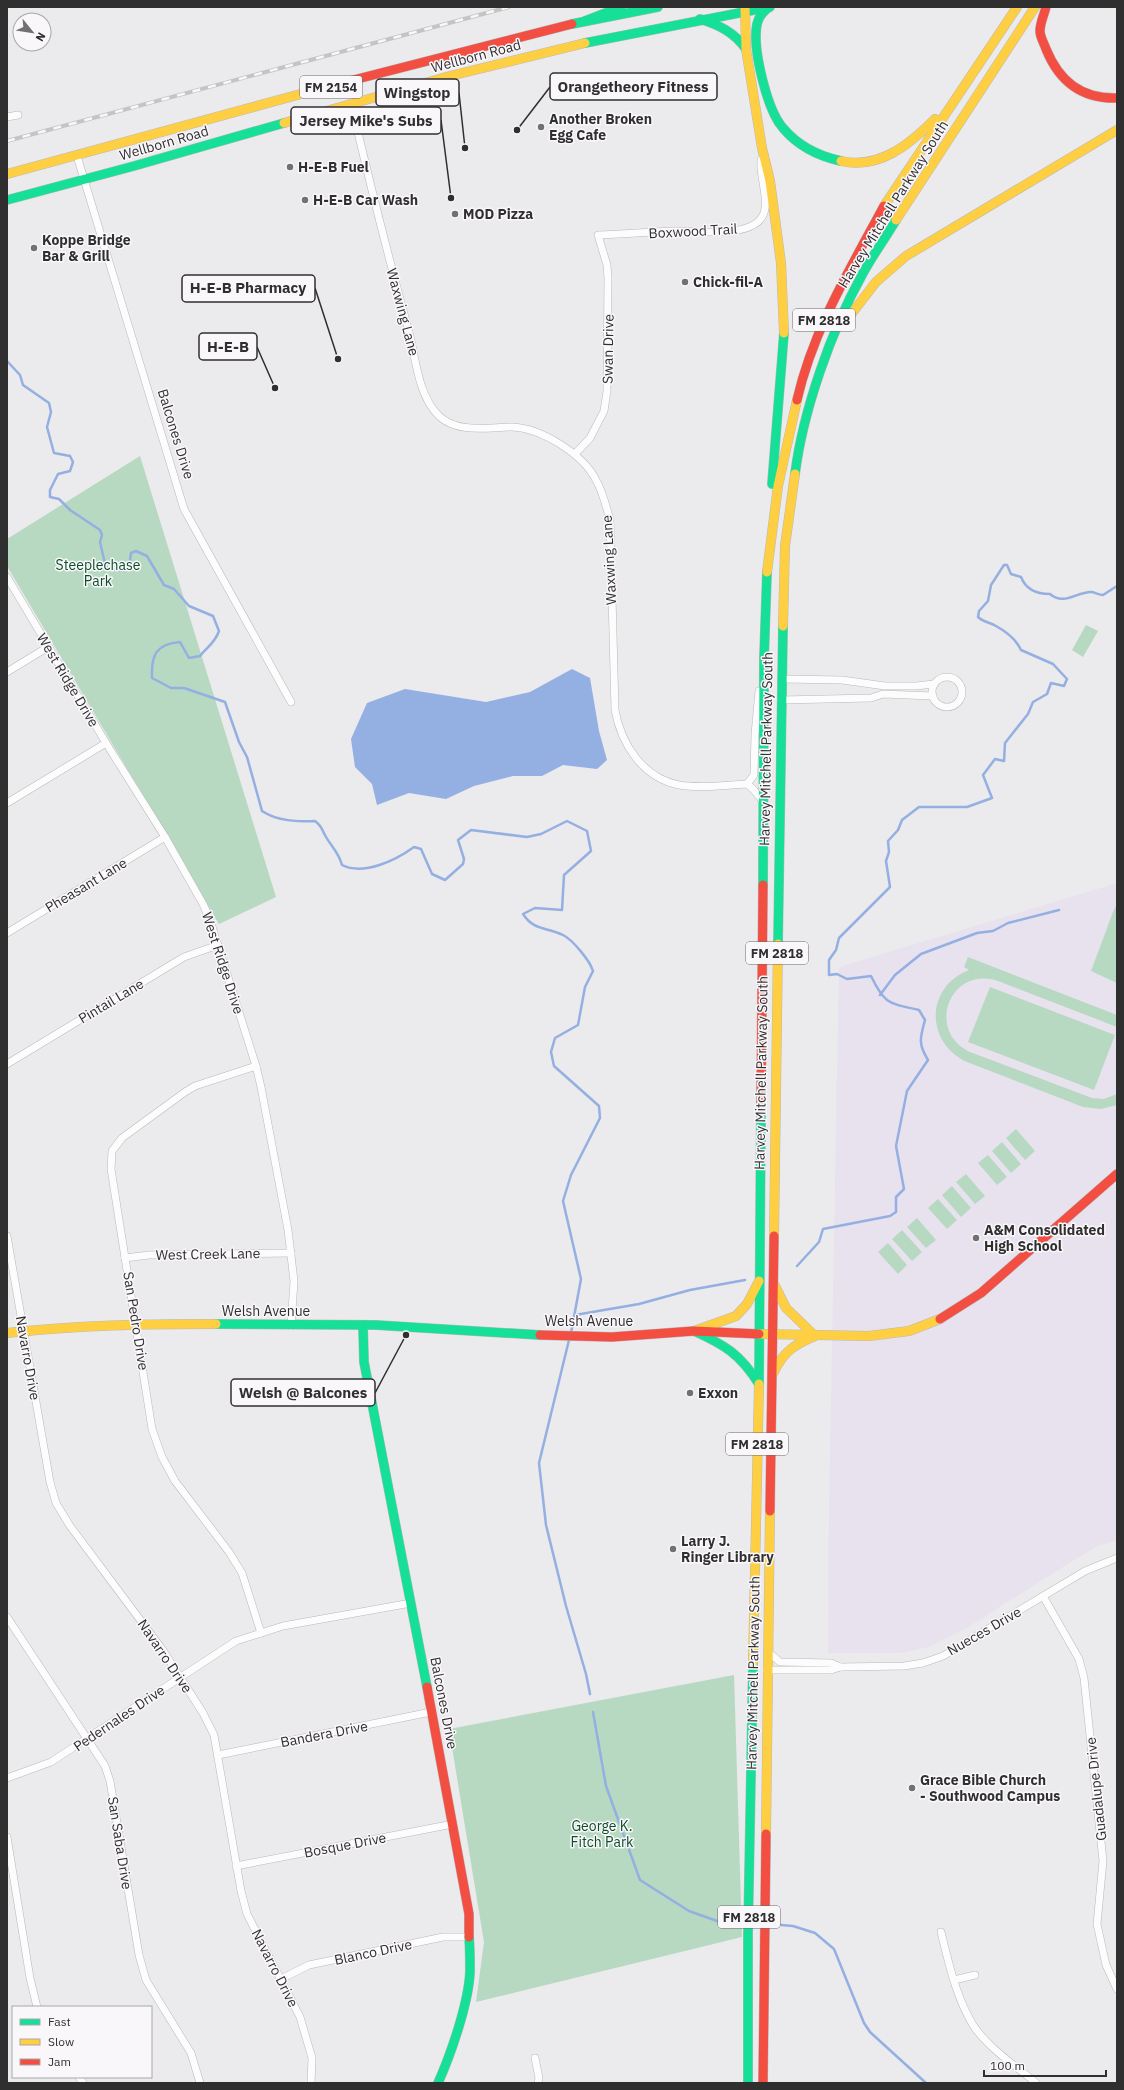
<svg xmlns="http://www.w3.org/2000/svg" width="1124" height="2090" viewBox="0 0 1124 2090" font-family="'IBM Plex Sans',sans-serif">
  <rect width="100%" height="100%" fill="#ebeaec"/>
  <!-- education -->
  <polygon fill="#e8e2ef" points="1117,883 1117,1540 1098,1546 1079,1557 965,1629 929,1647 901,1653 828,1653 829,1508 839,967"/>
  <!-- green -->
  <g fill="#b7d9c2">
    <polygon points="140,456 276,897 219,924 7,566 7,539"/>
    <polygon points="1086,625 1098,631 1083,657 1072,650"/>
    <polygon points="1117,904 1117,983 1091,971 1113,912"/>
    <path d="M968,957L1117,1015V1027L998,981C950,965 925,1031 970,1052L1092,1098L1104,1099L1117,1094V1105L1101,1109L1083,1107L967,1062C925,1043 925,987 969,970L964,967Z"/>
    <polygon points="990,987 1115,1035 1094,1090 968,1042"/>
    <polygon points="1016,1129 1035,1151 1025,1160 1006,1138"/>
    <polygon points="1002,1142 1021,1164 1011,1173 992,1151"/>
    <polygon points="988,1155 1007,1177 997,1185 978,1163"/>
    <polygon points="966,1174 985,1196 975,1204 956,1182"/>
    <polygon points="952,1186 971,1208 961,1217 942,1195"/>
    <polygon points="938,1199 957,1220 947,1229 928,1208"/>
    <polygon points="917,1218 936,1240 926,1248 907,1227"/>
    <polygon points="902,1230 922,1252 912,1261 892,1239"/>
    <polygon points="888,1243 907,1265 898,1274 878,1252"/>
    <polygon points="734,1675 742,1937 476,2002 484,1942 449,1729"/>
  </g>
  <!-- water -->
  <polygon fill="#94afe2" points="572,669 590,678 599,731 607,760 597,769 563,765 542,776 513,776 474,786 446,799 409,793 377,805 372,784 355,767 351,739 367,703 405,689 486,702 530,692"/>
  <g fill="none" stroke-linecap="round" stroke-linejoin="round">
    <!-- stream -->
    <g stroke="#94afe2" stroke-width="2.5">
      <path d="M7,361L20,375L23,385L49,403L51,412L47,427L54,453L70,456L73,462L70,471L58,474L50,490V497L59,499L70,510L100,530L102,535L100,542L106,568L125,571L129,568L131,553L136,551L147,556L164,585L174,589L189,606L213,616L219,631C215,643 207,647 200,656L189,658L180,642C156,644 151,655 152,678L171,688H184L225,702L239,742L247,757L262,811C277,821 298,822 315,821C322,826 322,830 326,837C332,847 339,853 342,865C364,876 396,860 414,847L421,849L432,874L445,880L463,864L464,859L458,840L471,830L527,837L541,834L567,821L587,831L591,851L564,875L562,910L535,908L523,914C534,931 547,927 563,935C573,940 590,961 593,971L585,987L578,1025L555,1038L551,1052L554,1066L599,1106L600,1118L571,1175L563,1201L581,1279L571,1333"/>
      <polyline points="880,995 895,975 921,954 977,933 993,931 1008,923 1059,910"/>
      <path d="M797,1266L819,1242L823,1229L890,1216L896,1212V1197L904,1189L896,1146L907,1091L928,1060C918,1044 920,1038 925,1020L919,1010C889,1003 885,1005 871,976L847,979L837,974L829,975V960L836,950L839,938L890,887L886,861L889,852L888,841L898,830L902,820L919,807H967L992,798L983,775L995,759L1004,761L1005,743L1028,714L1033,702L1047,694L1051,683L1064,686L1067,679L1053,664L1021,650C1016,639 1007,632 996,626C989,622 983,622 978,617L979,611L988,601L991,585L1004,565H1007L1011,574L1021,577C1026,590 1037,594 1050,594C1064,606 1076,592 1091,592C1094,592 1099,595 1103,595L1117,586"/>
      <polyline points="575,1315 639,1304 690,1290 745,1280"/>
      <polyline points="569,1340 539,1463 546,1525 566,1606 586,1674 590,1694"/>
      <polyline points="593,1712 606,1786 640,1880 689,1911 731,1926 737,1926"/>
      <polyline points="781,1925 793,1926 815,1933 834,1949 864,2023 870,2032 926,2083"/>
    </g>
    <defs>
      <g id="street">
        <path d="M351,103C369,180 388,256 409,332C416,359 418,396 439,416C458,434 489,427 512,427C541,428 583,454 596,480C603,492 606,506 610,520L615,710C621,744 643,778 679,785C701,789 725,785 747,784"/>
        <polyline points="7,117 18,115"/>
        <polyline points="77,156 184,509 291,702"/>
        <path d="M575,454L590,438L604,411L607,391L608,278L607,265L598,235C624,234 649,232 675,231C696,231 750,238 762,217C771,203 759,176 761,160"/>
        <polyline points="7,577 106,743 165,837 203,904 210,920 256,1066 261,1087 288,1230 294,1281 291,1326"/>
        <polyline points="7,672 48,647"/>
        <circle cx="947" cy="692" r="15"/>
        <polyline points="782,679 842,680 885,686 916,686 934,684"/>
        <polyline points="781,700 871,698 883,694 933,696"/>
        <polyline points="747,784 754,775 755,734 759,691"/>
        <polyline points="747,784 753,789 762,800"/>
        <polyline points="7,803 106,743"/>
        <polyline points="7,933 165,837"/>
        <polyline points="7,1064 184,957 218,945"/>
        <polyline points="256,1066 195,1086 185,1092 122,1138 112,1151 111,1169 152,1429 162,1457 175,1481 229,1552 242,1573 261,1633"/>
        <polyline points="7,1236 50,1482 56,1503 70,1526 162,1649 203,1713 214,1735 241,1891 247,1914 300,2017 312,2058 311,2083"/>
        <polyline points="125,1258 149,1255 291,1253"/>
        <polyline points="1043,1596 1079,1659 1084,1678 1103,1861 1097,1924 1106,1965 1117,1989"/>
        <polyline points="7,1617 105,1766 110,1781 139,1955 146,1980 191,2053 200,2083"/>
        <polyline points="768,1652 780,1662 831,1663 840,1667"/>
        <polyline points="767,1670 831,1670 840,1667 904,1666 923,1663 943,1656 1085,1571 1117,1558"/>
        <polyline points="218,1755 431,1712"/>
        <polyline points="7,1778 51,1762 236,1641 283,1626 411,1603"/>
        <polyline points="7,1837 30,1978 37,2007"/>
        <polyline points="236,1866 453,1824"/>
        <path d="M941,1932C949,1964 956,1997 973,2025C988,2048 1016,2066 1036,2083"/>
        <polyline points="281,1979 309,1965 443,1937 469,1937"/>
        <polyline points="954,1980 975,1975"/>
        <polyline points="535,2058 539,2078 538,2083"/>
        <polyline points="79,2077 83,2083"/>
      </g>
      <g id="fast">
        <path d="M769,7C763,12 759,16 757,24C752,48 767,110 783,128C798,146 818,156 841,161"/>
        <path d="M700,19C719,25 734,32 746,49"/>
        <polyline points="585,21 621,7"/>
        <polyline points="572,24 658,7"/>
        <polyline points="585,43 770,7"/>
        <polyline points="7,200 134,166 284,123"/>
        <path d="M795,474C803,411 831,331 862,275C872,256 885,239 896,220"/>
        <polyline points="772,484 784,333"/>
        <polyline points="763,885 764,659 767,572"/>
        <polyline points="778,944 783,626"/>
        <polyline points="216,1324 376,1325 540,1335"/>
        <polyline points="363,1325 364,1362 427,1687"/>
        <path d="M694,1331C725,1345 740,1354 759,1384"/>
        <polyline points="759,1384 761,1105"/>
        <path d="M438,2083C451,2054 469,2002 470,1971C470,1959 470,1948 469,1937"/>
        <polyline points="748,2083 748,1934 753,1663"/>
      </g>
      <g id="slow">
        <polyline points="745,7 746,49 762,148 770,181 781,263 784,333"/>
        <polyline points="284,123 450,76 585,43"/>
        <path d="M841,161C879,170 910,144 935,119"/>
        <polyline points="7,174 334,85"/>
        <polyline points="884,206 1017,7"/>
        <polyline points="896,220 1035,7"/>
        <polyline points="849,317 876,282 906,256 1117,130"/>
        <polyline points="767,572 778,486 797,400"/>
        <polyline points="783,626 785,546 795,474"/>
        <polyline points="774,1236 778,944"/>
        <polyline points="694,1331 736,1316 747,1304 759,1281"/>
        <path d="M7,1333C77,1325 146,1324 216,1324"/>
        <polyline points="759,1334 869,1336 909,1331 940,1319"/>
        <path d="M774,1372C783,1352 795,1344 815,1336L786,1308L775,1286"/>
        <polyline points="753,1663 759,1384"/>
        <polyline points="766,1834 770,1511"/>
      </g>
      <g id="jam">
        <path d="M1046,7C1044,15 1040,23 1040,31C1040,37 1044,43 1046,49C1059,81 1081,99 1117,98"/>
        <polyline points="334,85 572,24"/>
        <path d="M797,400C813,330 850,269 884,206"/>
        <polyline points="761,1105 763,885"/>
        <polyline points="940,1319 981,1293 1117,1174"/>
        <polyline points="540,1335 612,1337 694,1331 759,1334"/>
        <polyline points="770,1511 774,1236"/>
        <polyline points="427,1687 469,1914 469,1937"/>
        <polyline points="763,2083 766,1834"/>
      </g>
    </defs>
    <!-- street casing -->
    <use href="#street" stroke="#bab9ba" stroke-width="8"/>
    <!-- fast casing -->
    <use href="#fast" stroke="#bab9ba" stroke-width="10"/>
    <!-- slow casing -->
    <use href="#slow" stroke="#bab9ba" stroke-width="10"/>
    <!-- jam casing -->
    <use href="#jam" stroke="#bab9ba" stroke-width="10"/>
    <!-- street -->
    <use href="#street" stroke="#fcfcfc" stroke-width="7"/>
    <!-- fast -->
    <use href="#fast" stroke="#16e098" stroke-width="9"/>
    <!-- slow -->
    <use href="#slow" stroke="#ffcf43" stroke-width="9"/>
    <!-- jam -->
    <use href="#jam" stroke="#f24e42" stroke-width="9"/>
    <defs>
      <polyline id="rail" points="7,141 509,7"/>
    </defs>
    <!-- rail casing -->
    <use href="#rail" stroke="#c4c4c4" stroke-width="4"/>
    <!-- rail -->
    <use href="#rail" stroke="#faf7fa" stroke-width="2.5" stroke-dasharray="8" stroke-linecap="butt"/>
  </g>
  <!-- markers -->
  <g fill="#717072" stroke="#faf7fa" stroke-width="1.5">
    <circle cx="541" cy="127" r="4"/>
    <circle cx="290" cy="167" r="4"/>
    <circle cx="305" cy="200" r="4"/>
    <circle cx="455" cy="214" r="4"/>
    <circle cx="34" cy="248" r="4"/>
    <circle cx="685" cy="282" r="4"/>
    <circle cx="976" cy="1238" r="4"/>
    <circle cx="690" cy="1393" r="4"/>
    <circle cx="673" cy="1549" r="4"/>
    <circle cx="912" cy="1788" r="4"/>
  </g>
  <g text-anchor="middle" stroke-width="3" stroke-linejoin="round" paint-order="stroke">
    <!-- shield labels -->
    <g fill="#faf7fa" stroke="#6d6b6d" stroke-width="1">
      <rect x="300" y="76" width="62" height="22" rx="3"/>
      <rect x="793" y="309" width="62" height="22" rx="3"/>
      <rect x="746" y="942" width="62" height="22" rx="3"/>
      <rect x="726" y="1433" width="62" height="22" rx="3"/>
      <rect x="718" y="1906" width="62" height="22" rx="3"/>
    </g>
    <g font-size="13" font-weight="bold" fill="#302f30">
      <text x="331" y="92">FM 2154</text>
      <text x="824" y="325">FM 2818</text>
      <text x="777" y="958">FM 2818</text>
      <text x="757" y="1449">FM 2818</text>
      <text x="749" y="1922">FM 2818</text>
    </g>
    <!-- street labels -->
    <g font-size="14" fill="#302f30" stroke="#faf7fa">
      <text transform="translate(476 56) rotate(-15)" y="5">Wellborn Road</text>
      <text transform="translate(164 143) rotate(-16)" y="5">Wellborn Road</text>
      <text transform="translate(893 204) rotate(-58)" y="5">Harvey Mitchell Parkway South</text>
      <text transform="translate(693 231) rotate(-3)" y="5">Boxwood Trail</text>
      <text transform="translate(403 312) rotate(75)" y="5">Waxwing Lane</text>
      <text transform="translate(608 349) rotate(-89)" y="5">Swan Drive</text>
      <text transform="translate(176 434) rotate(73)" y="5">Balcones Drive</text>
      <text transform="translate(609 560) rotate(-93)" y="5">Waxwing Lane</text>
      <text transform="translate(68 680) rotate(59)" y="5">West Ridge Drive</text>
      <text transform="translate(766 749) rotate(-89)" y="5">Harvey Mitchell Parkway South</text>
      <text transform="translate(86 885) rotate(-31)" y="5">Pheasant Lane</text>
      <text transform="translate(223 963) rotate(72)" y="5">West Ridge Drive</text>
      <text transform="translate(111 1001) rotate(-31)" y="5">Pintail Lane</text>
      <text transform="translate(761 1073) rotate(-89)" y="5">Harvey Mitchell Parkway South</text>
      <text transform="translate(208 1254) rotate(-1)" y="5">West Creek Lane</text>
      <text x="266" y="1316">Welsh Avenue</text>
      <text transform="translate(136 1321) rotate(81)" y="5">San Pedro Drive</text>
      <text x="589" y="1326">Welsh Avenue</text>
      <text transform="translate(28 1358) rotate(80)" y="5">Navarro Drive</text>
      <text transform="translate(984 1631) rotate(-30)" y="5">Nueces Drive</text>
      <text transform="translate(165 1656) rotate(56)" y="5">Navarro Drive</text>
      <text transform="translate(753 1673) rotate(-89)" y="5">Harvey Mitchell Parkway South</text>
      <text transform="translate(444 1703) rotate(79)" y="5">Balcones Drive</text>
      <text transform="translate(119 1718) rotate(-34)" y="5">Pedernales Drive</text>
      <text transform="translate(324 1734) rotate(-11)" y="5">Bandera Drive</text>
      <text transform="translate(1096 1789) rotate(-96)" y="5">Guadalupe Drive</text>
      <text transform="translate(120 1843) rotate(81)" y="5">San Saba Drive</text>
      <text transform="translate(345 1845) rotate(-11)" y="5">Bosque Drive</text>
      <text transform="translate(373 1952) rotate(-12)" y="5">Blanco Drive</text>
      <text transform="translate(275 1968) rotate(63)" y="5">Navarro Drive</text>
    </g>
    <!-- poi labels -->
    <g font-size="14" font-weight="bold" fill="#302f30" stroke="#faf7fa" text-anchor="start">
      <text x="549" y="124">Another Broken<tspan x="549" dy="16">Egg Cafe</tspan></text>
      <text x="298" y="172">H-E-B Fuel</text>
      <text x="313" y="205">H-E-B Car Wash</text>
      <text x="463" y="219">MOD Pizza</text>
      <text x="42" y="245">Koppe Bridge<tspan x="42" dy="16">Bar &amp; Grill</tspan></text>
      <text x="693" y="287">Chick-fil-A</text>
      <text x="984" y="1235">A&amp;M Consolidated<tspan x="984" dy="16">High School</tspan></text>
      <text x="698" y="1398">Exxon</text>
      <text x="681" y="1546">Larry J.<tspan x="681" dy="16">Ringer Library</tspan></text>
      <text x="920" y="1785">Grace Bible Church<tspan x="920" dy="16">- Southwood Campus</tspan></text>
    </g>
    <!-- park labels -->
    <g font-size="14" fill="#0b4d29" stroke="#faf7fa">
      <text x="98" y="570">Steeplechase<tspan x="98" dy="16">Park</tspan></text>
      <text x="602" y="1831">George K.<tspan x="602" dy="16">Fitch Park</tspan></text>
    </g>
  </g>
  <!-- callouts -->
  <path fill="none" stroke="#302f30" stroke-width="1.5" d="M517 130L550 87M465 148L459 93M451 198L441 120M338 359L315 288M275 388L257 347M406 1335L375 1393"/>
  <g fill="#302f30" stroke="#faf7fa" stroke-width="1.5">
    <circle cx="517" cy="130" r="4"/>
    <circle cx="465" cy="148" r="4"/>
    <circle cx="451" cy="198" r="4"/>
    <circle cx="338" cy="359" r="4"/>
    <circle cx="275" cy="388" r="4"/>
    <circle cx="406" cy="1335" r="4"/>
  </g>
  <g fill="#faf7fa" stroke="#302f30" stroke-width="1.5">
    <rect x="550" y="73" width="167" height="27" rx="4"/>
    <rect x="376" y="79" width="83" height="27" rx="4"/>
    <rect x="291" y="107" width="150" height="27" rx="4"/>
    <rect x="182" y="275" width="133" height="27" rx="4"/>
    <rect x="199" y="333" width="58" height="27" rx="4"/>
    <rect x="231" y="1379" width="144" height="27" rx="4"/>
  </g>
  <g font-size="15" text-anchor="middle" font-weight="bold" fill="#302f30">
    <text x="633" y="92">Orangetheory Fitness</text>
    <text x="417" y="98">Wingstop</text>
    <text x="366" y="126">Jersey Mike's Subs</text>
    <text x="248" y="293">H-E-B Pharmacy</text>
    <text x="228" y="352">H-E-B</text>
    <text x="303" y="1398">Welsh @ Balcones</text>
  </g>
  <!-- border -->
  <rect width="1124" height="2090" fill="none" stroke="#302f30" stroke-width="16"/>
  <!-- legend -->
  <rect x="12" y="2006" width="140" height="72" fill="#faf7fa" stroke="#a9a7a9"/>
  <rect x="20" y="2019" width="20" height="6" fill="#16e098" stroke="#a9a7a9"/>
  <text x="48" y="2026" font-size="12" fill="#302f30">Fast</text>
  <rect x="20" y="2039" width="20" height="6" fill="#ffcf43" stroke="#a9a7a9"/>
  <text x="48" y="2046" font-size="12" fill="#302f30">Slow</text>
  <rect x="20" y="2059" width="20" height="6" fill="#f24e42" stroke="#a9a7a9"/>
  <text x="48" y="2066" font-size="12" fill="#302f30">Jam</text>
  <!-- north arrow -->
  <g transform="translate(32 32) rotate(120)"><circle r="19" fill="#faf7fa" stroke="#a9a7a9"/>
  <path d="M0-3L7 15L0 10L-7 15Z" fill="#717072"/>
  <text y="-6" font-size="11" font-weight="bold" text-anchor="middle" fill="#302f30">N</text>
  </g>
  <!-- scale -->
  <path d="M984 2070v6h122v-6" fill="none" stroke="#302f30" stroke-width="2"/>
  <text x="990" y="2070" font-size="12" fill="#302f30" stroke="#faf7fa" stroke-width="3" paint-order="stroke">100 m</text>
</svg>
